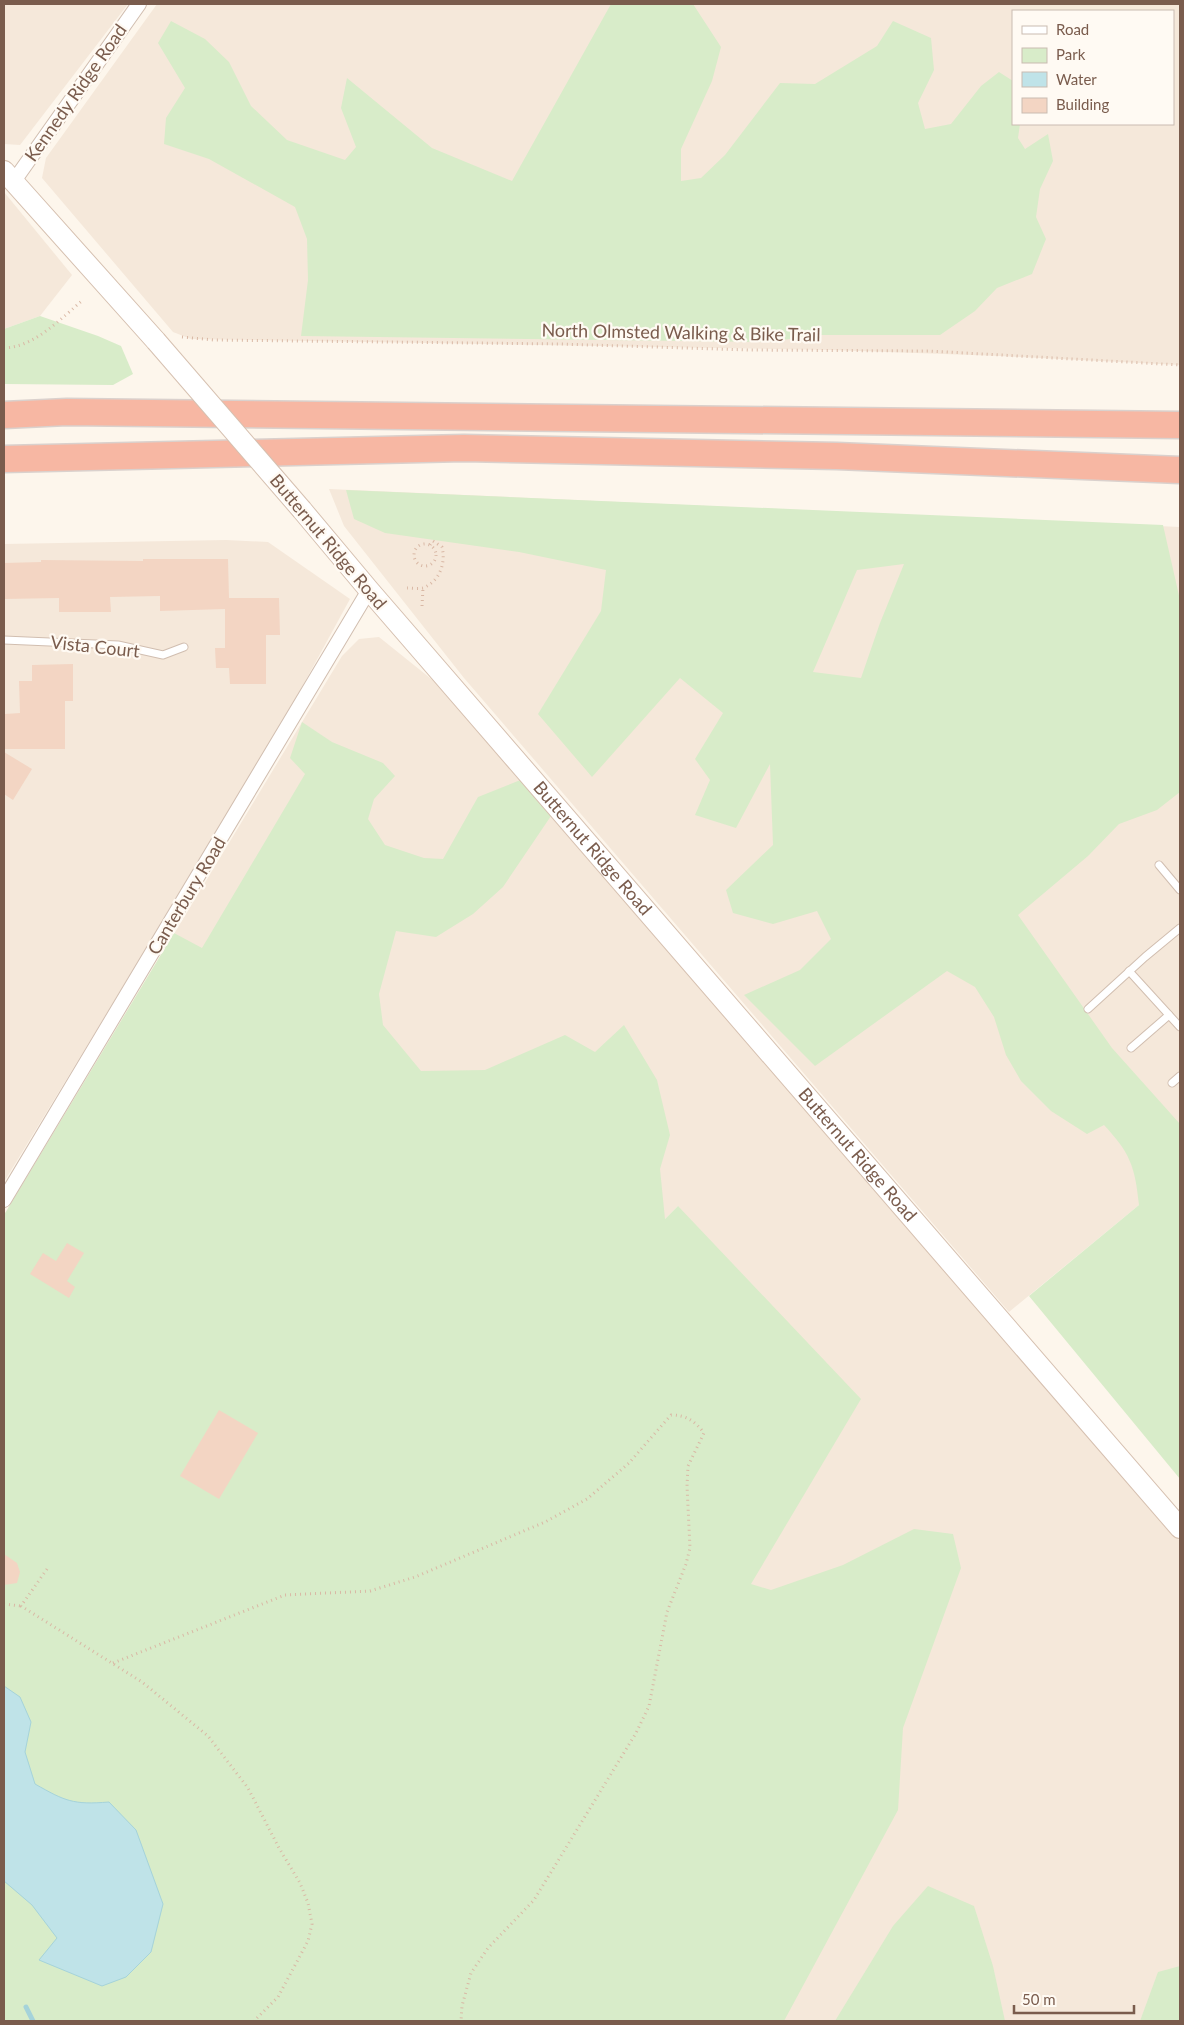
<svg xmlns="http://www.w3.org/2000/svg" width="1184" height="2025" viewBox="0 0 1184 2025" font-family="Lato,sans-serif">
  <rect width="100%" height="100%" fill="#fdf6ec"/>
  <!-- residential -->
  <g fill="#f5e8da" fill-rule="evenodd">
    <polygon points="4,4 128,4 20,145 4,144"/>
    <path d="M157,4H1180V365L1000,356L831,350L191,339L173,332L42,178L46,158ZM1013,11H1173V124H1013Z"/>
    <polygon points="4,192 72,275 40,316 4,329"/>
    <polygon points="329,489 1180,527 1180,1254 1139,1205 1009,1312 464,678 344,526"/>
    <polygon points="226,540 268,542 350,599 273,740 4,1182 4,544"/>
    <polygon points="379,637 445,690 648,923 1180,1541 1180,2021 492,2021 678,1206 665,1219 4,1215 342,656 359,639"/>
  </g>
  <!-- green -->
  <g fill="#d8ecc9" fill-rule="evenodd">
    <polygon points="611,4 693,4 721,47 712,81 681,149 681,181 701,178 725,155 780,83 815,84 877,46 893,21 931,38 934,70 918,103 925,129 951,124 981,86 999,72 1013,81 1013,124 1020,124 1018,138 1025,149 1048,134 1053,161 1040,189 1036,217 1046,239 1032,274 997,288 975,311 940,335 812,335 772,342 301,336 308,280 307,239 295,207 209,159 164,144 166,118 185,88 158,43 171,21 205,39 229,62 251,106 287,140 345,160 356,147 341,108 347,78 432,148 512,181"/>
    <polygon points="40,316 98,336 121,346 133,374 113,385 4,384 4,329"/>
    <path d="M346,490L1163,525L1180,600V792L1157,810L1119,824L1088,856L1018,915L1112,1048L1180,1124V1479L1029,1296L1139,1205C1135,1166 1130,1153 1104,1125L1087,1134L1051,1111L1021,1081L1006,1055L994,1017L975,987L947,971L815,1066L744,995L800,970L831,939L817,911L773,924L733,913L726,890L773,845L770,764L736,828L695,815L710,780L695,759L723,713L680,678L592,777L538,714L601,611L606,570L519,552L385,533L354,519ZM904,564L880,623L861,678L813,672L857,570Z"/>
    <polygon points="302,722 332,742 383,763 395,776 374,799 368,819 385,845 424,858 443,859 478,797 523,779 553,813 503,887 473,914 436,937 396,931 379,994 383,1025 421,1071 485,1070 565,1035 595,1052 624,1025 657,1080 670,1135 660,1169 665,1219 678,1206 861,1399 751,1584 771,1590 843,1565 914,1529 953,1534 961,1568 903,1728 898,1810 784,2021 4,2021 4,1215 174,933 202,948 305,774 290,758"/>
    <polygon points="928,1886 974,1906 993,1966 1005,2021 835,2021 893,1926"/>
    <polygon points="1180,1966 1180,2021 1140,2021 1158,1972"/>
  </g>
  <!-- water -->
  <path fill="#bfe3e8" stroke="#a5d3da" d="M4,1686L20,1697L31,1722L25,1752L35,1784C65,1801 73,1805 109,1802L136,1830L163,1904L151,1952L126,1977L102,1986L39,1960L57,1938L32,1905L4,1881Z"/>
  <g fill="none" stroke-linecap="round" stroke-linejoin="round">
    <!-- stream -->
    <polyline stroke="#a5d3da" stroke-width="5" points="26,2007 33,2021"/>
  </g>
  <!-- building -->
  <g fill="#f3d5c3">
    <polygon points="143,559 228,559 229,598 279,598 280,635 266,635 266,684 230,684 229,668 216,668 215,648 225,648 225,609 160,611 160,596 110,597 111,612 59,612 59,598 4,599 4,563 41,562 41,560 143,561"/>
    <polygon points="73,664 73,701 65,701 65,749 5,749 5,714 20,713 19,681 32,681 32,665"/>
    <polygon points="4,752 32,769 13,800 4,794"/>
    <polygon points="67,1243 84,1253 67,1281 75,1287 69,1298 30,1274 43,1253 56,1261"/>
    <polygon points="219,1410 258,1433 219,1499 180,1476"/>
    <polygon points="4,1554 17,1563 20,1572 17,1583 4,1585"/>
  </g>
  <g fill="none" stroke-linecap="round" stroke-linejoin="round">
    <defs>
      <g id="lane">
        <polyline points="4,640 118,645 163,655 184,647"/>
        <polyline points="1159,865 1180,890"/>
        <polyline points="1129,971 1180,1027"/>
        <polyline points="1088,1009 1145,957 1180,928"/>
        <polyline points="1131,1048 1169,1015"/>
        <polyline points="1172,1083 1180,1076"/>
      </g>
      <g id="street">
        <polyline points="14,181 139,4"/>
        <polyline points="4,1200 369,590"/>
      </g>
      <g id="secondary">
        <polyline points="4,171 156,341"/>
        <path id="s1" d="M302,510L369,590L1180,1528"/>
      </g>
      <g id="highway">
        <path d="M4,415L67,412C438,415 809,418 1180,425"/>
        <polyline points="4,459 464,448 837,456 1180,470"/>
      </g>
    </defs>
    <!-- lane casing -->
    <use href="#lane" stroke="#d1beb0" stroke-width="9"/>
    <!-- street casing -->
    <use href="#street" stroke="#d1beb0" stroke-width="16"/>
    <!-- secondary casing -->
    <use href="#secondary" stroke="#d6c0b0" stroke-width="22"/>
    <!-- highway casing -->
    <use href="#highway" stroke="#dad1cd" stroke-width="29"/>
    <!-- path -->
    <g stroke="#d9b8a5" stroke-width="3" stroke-dasharray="1 4" stroke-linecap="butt">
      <polyline points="182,337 214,340 559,344 749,350 929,351 1180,365"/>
      <path d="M4,348C35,347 60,319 83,300"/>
      <circle cx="425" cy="555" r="11"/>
      <path d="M407,588C411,588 419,589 423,588C440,581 446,563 442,547L433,541L430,545"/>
      <polyline points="422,606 423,588"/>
      <polyline points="47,1569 21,1606 142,1682 208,1736 248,1788 279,1848 300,1883 308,1903 312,1924 308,1941 278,1997 254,2021"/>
      <polyline points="4,1604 21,1606"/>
      <path d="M113,1663L285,1595L370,1591L415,1577L545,1522L587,1499L629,1463L671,1415C686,1415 695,1421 704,1433L688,1466L687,1486L690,1548L686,1564L667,1612L649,1706L636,1733L534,1900L488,1948L471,1973L462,2006L461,2021"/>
    </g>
    <!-- lane -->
    <use href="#lane" stroke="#fff" stroke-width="7"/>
    <!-- street -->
    <use href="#street" stroke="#fff" stroke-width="14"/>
    <!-- secondary -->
    <use href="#secondary" stroke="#fff" stroke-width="20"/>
    <!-- highway -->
    <use href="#highway" stroke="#f7b7a3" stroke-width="26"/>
    <defs>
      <polyline id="secondary-bridge" points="156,341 302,510"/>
    </defs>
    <!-- secondary-bridge casing -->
    <use href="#secondary-bridge" stroke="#d6c0b0" stroke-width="22" stroke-linecap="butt"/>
    <!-- secondary-bridge -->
    <use href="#secondary-bridge" stroke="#fff" stroke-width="20"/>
  </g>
  <g text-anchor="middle" stroke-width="4.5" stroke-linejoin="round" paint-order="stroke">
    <!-- street labels -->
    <g font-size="18" fill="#7a5c4d" stroke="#fffaf3">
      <text transform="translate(76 93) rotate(-55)" y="6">Kennedy Ridge Road</text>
      <text transform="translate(681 333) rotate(1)" y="6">North Olmsted Walking &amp; Bike Trail</text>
      <text transform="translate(328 542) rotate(50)" y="6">Butternut Ridge Road</text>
      <text transform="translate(95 647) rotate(6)" y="6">Vista Court</text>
      <text dy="6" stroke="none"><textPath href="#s1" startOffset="446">Butternut Ridge Road</textPath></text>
      <text transform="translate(187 896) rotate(-59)" y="6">Canterbury Road</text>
      <text dy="6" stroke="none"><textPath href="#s1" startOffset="851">Butternut Ridge Road</textPath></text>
    </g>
  </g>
  <!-- border -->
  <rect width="1184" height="2025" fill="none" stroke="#7a5c4d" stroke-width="10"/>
  <!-- legend -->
  <rect x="1012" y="10" width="162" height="115" fill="#fffaf3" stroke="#cabbb1"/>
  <rect x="1022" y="26" width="25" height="8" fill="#ffffff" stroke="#cabbb1"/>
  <text x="1056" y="35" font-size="15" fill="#7a5c4d">Road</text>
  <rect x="1022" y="48" width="25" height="15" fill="#d8ecc9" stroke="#cabbb1"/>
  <text x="1056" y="60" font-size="15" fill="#7a5c4d">Park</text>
  <rect x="1022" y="72" width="25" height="15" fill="#bfe3e8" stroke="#cabbb1"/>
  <text x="1056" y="85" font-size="15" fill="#7a5c4d">Water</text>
  <rect x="1022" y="98" width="25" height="15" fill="#f3d5c3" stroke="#cabbb1"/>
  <text x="1056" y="110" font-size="15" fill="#7a5c4d">Building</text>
  <!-- scale -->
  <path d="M1014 2005v8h120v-8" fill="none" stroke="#7a5c4d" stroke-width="2.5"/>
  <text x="1022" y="2005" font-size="15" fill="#7a5c4d" stroke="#fffaf3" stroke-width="4" paint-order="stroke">50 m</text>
</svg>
